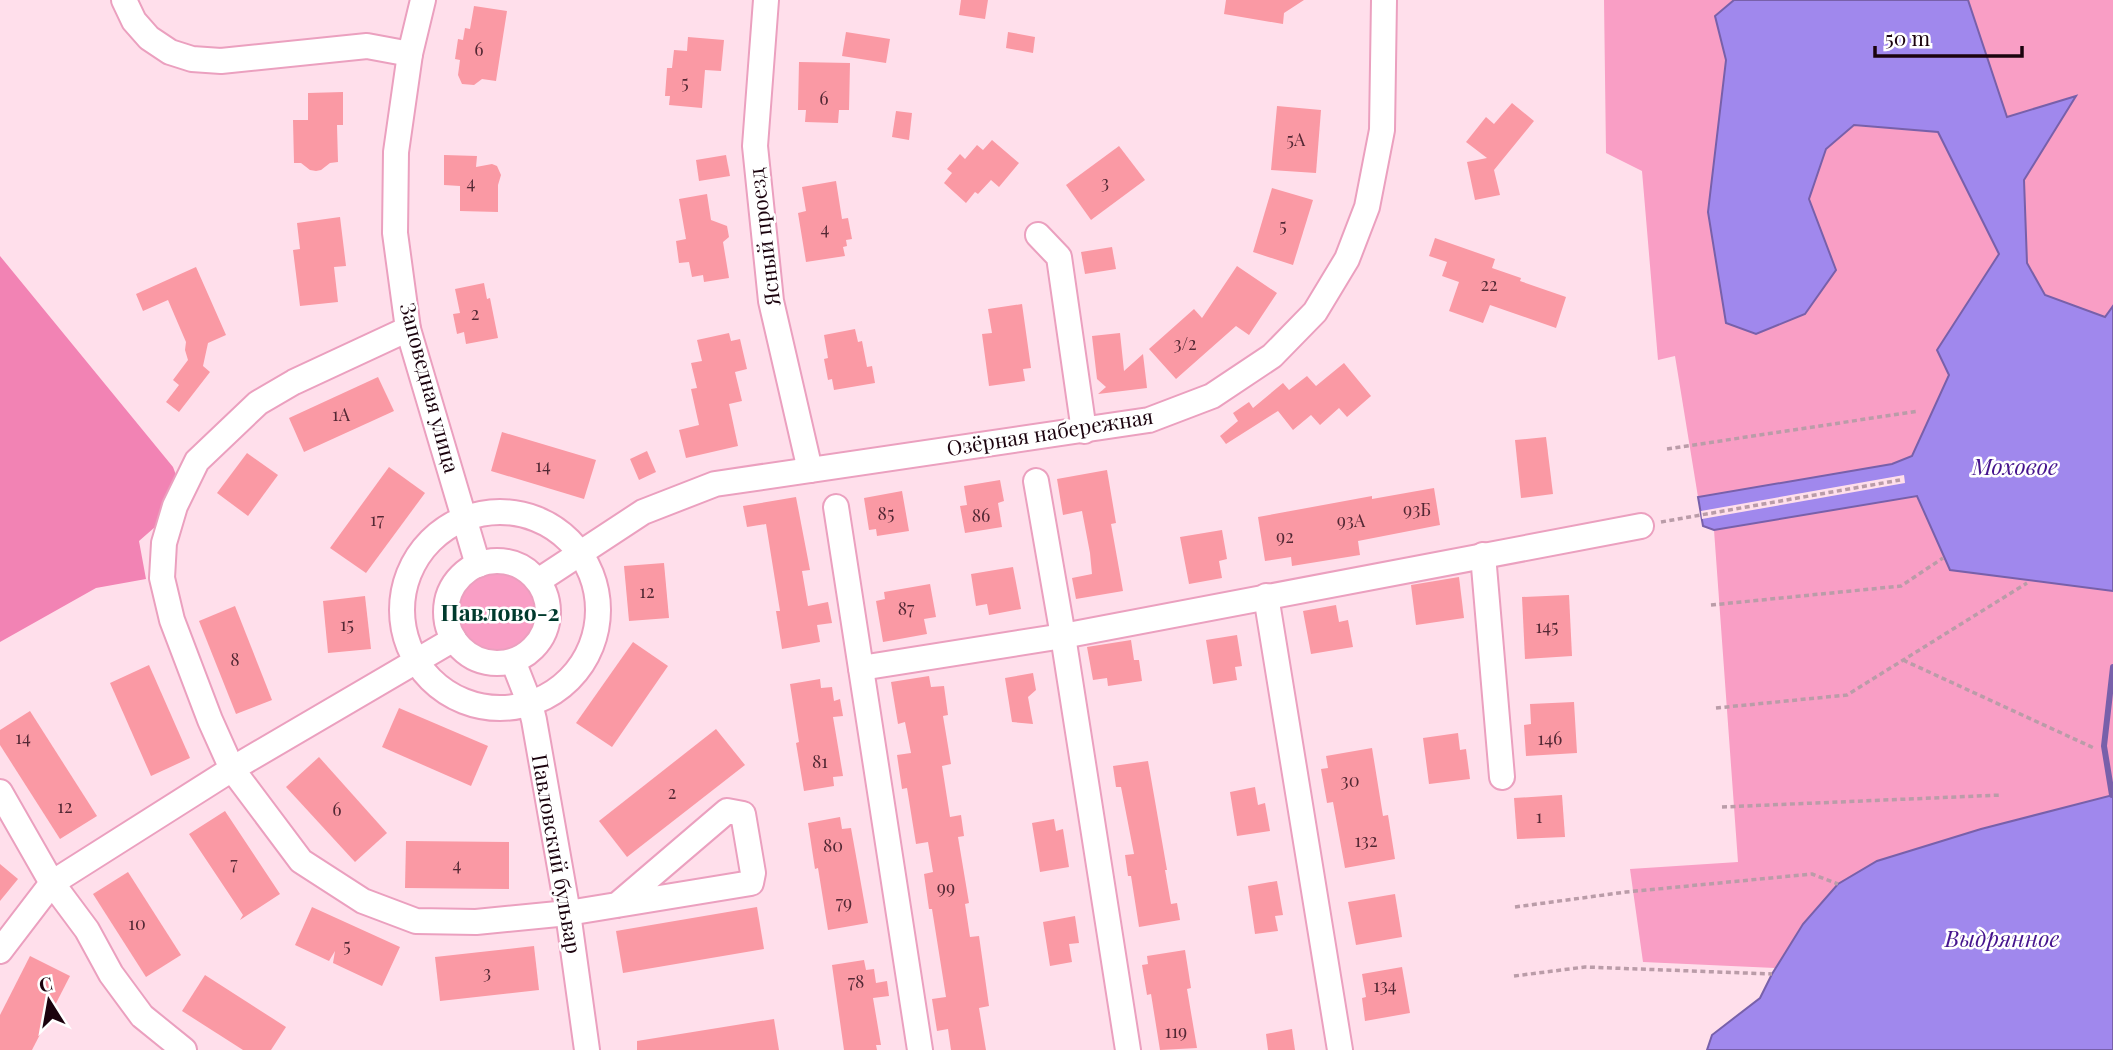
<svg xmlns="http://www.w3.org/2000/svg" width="2113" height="1050" viewBox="0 0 2113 1050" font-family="'Playfair Display',serif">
  <rect width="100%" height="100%" fill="#ffdfeb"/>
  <!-- green -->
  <g fill="#f99ec5">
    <polygon points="1604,0 1734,0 1715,16 1726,59 1708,212 1836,270 1809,199 1826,149 1854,125 1938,132 1999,254 1937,350 1949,375 1913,456 1892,464 1698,497 1675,356 1658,360 1642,171 1606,153"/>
    <polygon points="1968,0 2113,0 2113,306 2105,318 2045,295 2027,263 2024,180 2075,97 2007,117"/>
    <polygon points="1918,496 1950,570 2113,591 2113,795 1981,829 1803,924 1775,968 1643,962 1630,869 1738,862 1714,530"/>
    <circle cx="498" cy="613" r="42"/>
  </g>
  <!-- forest -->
  <polygon fill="#f283b4" points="0,256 173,467 181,488 163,520 139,541 146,579 96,588 0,642"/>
  <!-- water -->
  <g fill="#a088ed" stroke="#7860aa" stroke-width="2">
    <polygon points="1734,0 1968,0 2007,117 2076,96 2024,180 2027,263 2045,295 2105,317 2113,306 2113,591 1950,570 1917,496 1714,530 1703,526 1698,497 1892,464 1912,456 1949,375 1937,350 1999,254 1938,132 1854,125 1826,149 1809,199 1836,270 1805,314 1756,334 1726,323 1708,212 1726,60 1715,16"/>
    <polygon points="2113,795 2113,1050 1707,1050 1712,1035 1760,998 1772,974 1803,924 1838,884 1877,861 1981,829"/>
  </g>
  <!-- pier -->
  <polygon fill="#ffdfeb" points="1904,475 1905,483 1702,519 1701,511"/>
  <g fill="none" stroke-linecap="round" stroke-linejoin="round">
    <!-- stream -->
    <polyline stroke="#7860aa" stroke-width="6" points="2112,795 2104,746 2113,667"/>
  </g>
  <!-- building -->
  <g fill="#fa99a4">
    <polygon points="961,0 988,0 985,19 959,15"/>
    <polygon points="1226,0 1304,0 1284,13 1283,24 1224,14"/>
    <polygon points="474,6 507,11 496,81 482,79 474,85 462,84 458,75 460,60 455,59 458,39 463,40 465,28 470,29"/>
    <polygon points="846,32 890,39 886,63 842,56"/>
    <polygon points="1008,32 1035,37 1033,53 1006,48"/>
    <polygon points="688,37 724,40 721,71 705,70 702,108 669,105 670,96 665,96 667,68 672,68 674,50 687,51"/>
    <polygon points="799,62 850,63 849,110 839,110 838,123 805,122 806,110 798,110"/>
    <polygon points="343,92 343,125 337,125 338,162 330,163 321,170 316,171 310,170 301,163 294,163 293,120 308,120 308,93"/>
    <polygon points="1512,103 1534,121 1494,170 1500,195 1475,200 1467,162 1487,158 1466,142 1486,117 1494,124"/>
    <polygon points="1277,106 1321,110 1316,173 1271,170"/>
    <polygon points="896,111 912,113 909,140 892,137"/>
    <polygon points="992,140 1019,163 999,187 991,180 978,194 975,192 966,203 944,183 952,173 947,169 960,154 965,159 977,145 983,150"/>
    <polygon points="1119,146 1145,180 1091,220 1066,185"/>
    <polygon points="444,155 477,156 476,167 492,164 497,166 501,175 498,185 498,212 460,211 460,186 444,185"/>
    <polygon points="726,155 730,176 699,181 696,160"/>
    <polygon points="836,181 842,219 848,218 852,239 846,240 847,246 843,247 845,256 806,262 798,213 806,211 802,187"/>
    <polygon points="1272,188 1313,200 1293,265 1253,252"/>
    <polygon points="707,194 711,220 727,226 729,237 723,242 729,278 704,282 703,275 692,277 689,262 679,263 676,241 686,239 679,199"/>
    <polygon points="340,217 346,266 334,267 338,302 300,306 293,250 300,249 297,223"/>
    <polygon points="1435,238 1495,259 1492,268 1521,278 1520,281 1566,297 1556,328 1490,305 1483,323 1449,311 1459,282 1442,276 1447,262 1429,256"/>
    <polygon points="1112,247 1116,269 1085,274 1081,252"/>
    <polygon points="1237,266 1277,293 1249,335 1236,326 1176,379 1149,349 1194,309 1202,318"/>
    <polygon points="196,267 226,335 208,343 203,366 210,372 179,412 166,402 179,385 173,380 188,360 185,350 186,342 168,300 143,311 136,294"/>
    <polygon points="484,283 487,299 490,298 498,338 466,344 464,332 457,334 453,314 460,313 455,289"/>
    <polygon points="1022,304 1031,368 1023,369 1025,381 989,386 982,334 992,333 988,309"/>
    <polygon points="855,329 858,342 862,341 867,367 872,366 875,383 834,390 832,379 828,380 824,359 828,358 824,335"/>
    <polygon points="729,333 731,341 740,339 747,369 735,372 742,401 729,404 738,446 686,458 679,430 699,425 691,389 697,388 691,363 702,361 697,340"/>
    <polygon points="1120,333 1124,371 1143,354 1147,388 1098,394 1106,387 1097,379 1092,336"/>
    <polygon points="1344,363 1371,396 1347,417 1339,408 1320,425 1311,415 1293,430 1278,411 1226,444 1220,436 1238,421 1233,413 1249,402 1253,408 1283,383 1289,390 1307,376 1316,386"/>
    <polygon points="378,377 394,411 304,452 289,418"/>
    <polygon points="502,432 596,460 584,499 491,471"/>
    <polygon points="1546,437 1553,494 1521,498 1515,440"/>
    <polygon points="647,451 656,472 639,480 630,459"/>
    <polygon points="247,453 278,475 248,516 217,493"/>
    <polygon points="389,467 425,493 366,573 330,548"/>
    <polygon points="1107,470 1116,523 1111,524 1123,591 1076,599 1072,578 1092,574 1090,553 1082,511 1063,515 1057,479"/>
    <polygon points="1000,480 1004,501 998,503 1002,527 965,533 960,506 967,505 964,486"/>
    <polygon points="1434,488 1440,525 1358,541 1360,555 1292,566 1291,557 1265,561 1258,517 1372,496 1372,499"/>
    <polygon points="902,491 909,531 877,536 876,529 869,530 864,498"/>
    <polygon points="796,497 810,570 802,571 808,606 828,602 832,623 817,625 820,642 782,649 776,611 780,611 766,524 747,527 743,506"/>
    <polygon points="1222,530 1227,559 1219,561 1222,578 1189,584 1180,537"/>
    <polygon points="664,563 669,618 629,621 624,566"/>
    <polygon points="1013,567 1021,609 989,615 987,604 976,606 971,574"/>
    <polygon points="1459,577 1464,618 1416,625 1411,585"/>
    <polygon points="930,584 936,617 924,619 927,634 883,642 876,601 885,599 884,592"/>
    <polygon points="1569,595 1572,656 1525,659 1522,597"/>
    <polygon points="365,596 371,649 328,653 323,601"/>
    <polygon points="1336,605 1339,622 1348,620 1353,647 1311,654 1303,611"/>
    <polygon points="235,606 272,700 236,714 199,621"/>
    <polygon points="1237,635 1242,666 1235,667 1237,680 1213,684 1206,640"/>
    <polygon points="1131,640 1134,660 1139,660 1142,681 1108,686 1107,678 1093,680 1087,647"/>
    <polygon points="633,642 668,666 612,747 576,723"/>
    <polygon points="149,665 190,758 151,776 110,683"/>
    <polygon points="1033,673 1036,690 1028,697 1033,724 1012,722 1005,678"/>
    <polygon points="929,676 931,687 944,686 948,715 943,716 951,764 942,766 950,817 961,815 964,836 958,837 969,903 965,904 970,937 979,936 989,1006 979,1008 986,1050 951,1050 948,1029 937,1031 932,999 946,997 932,909 929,909 924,874 933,872 928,842 916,844 907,788 902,789 897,755 911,753 905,722 898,724 891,682"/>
    <polygon points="820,679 821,688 832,687 834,701 840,699 843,716 833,717 843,776 833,777 834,786 804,791 796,743 799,742 790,684"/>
    <polygon points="1574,702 1577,753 1526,756 1524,725 1531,724 1530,704"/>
    <polygon points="399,708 488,746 471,786 382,747"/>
    <polygon points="30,711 97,816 60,839 0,745 0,730"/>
    <polygon points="716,729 745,765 627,857 599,821"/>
    <polygon points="1458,733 1460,750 1466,749 1470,779 1429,784 1423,738"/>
    <polygon points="1372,748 1383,816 1388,815 1395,859 1345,868 1333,802 1327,803 1321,769 1328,768 1326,756"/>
    <polygon points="319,757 387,833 355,862 286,787"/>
    <polygon points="1148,761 1167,870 1165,870 1171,904 1177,903 1180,920 1139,927 1131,876 1128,876 1125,855 1134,854 1121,787 1116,787 1113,766"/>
    <polygon points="1255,787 1258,805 1265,803 1270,831 1237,836 1230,792"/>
    <polygon points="1562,795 1565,837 1517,839 1514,798"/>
    <polygon points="225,811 280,894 240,920 243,915 189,834"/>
    <polygon points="840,817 842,829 851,828 868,923 828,930 818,868 815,869 808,823"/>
    <polygon points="1054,819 1056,831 1063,829 1069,867 1040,872 1032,823"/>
    <polygon points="406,841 509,842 509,889 405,888"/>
    <polygon points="0,864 18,879 0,901"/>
    <polygon points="128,872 181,955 146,977 93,894"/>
    <polygon points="1277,881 1283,915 1275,916 1278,931 1255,934 1248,886"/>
    <polygon points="1395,894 1402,937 1356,945 1348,902"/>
    <polygon points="312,907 400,947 382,986 333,963 335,951 329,961 295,945"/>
    <polygon points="757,907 764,949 623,973 616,931"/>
    <polygon points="1075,916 1079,943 1069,944 1072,962 1050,966 1043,922"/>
    <polygon points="534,946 539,990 440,1001 435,957"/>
    <polygon points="1185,950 1191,988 1187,989 1197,1048 1160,1050 1151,994 1147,995 1142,965 1148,964 1147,956"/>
    <polygon points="30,956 70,976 32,1050 0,1050 0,1015"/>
    <polygon points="864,960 866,970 874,969 876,983 887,981 889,996 873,998 881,1045 876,1045 877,1050 844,1050 832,965"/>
    <polygon points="1402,967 1410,1013 1365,1021 1362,998 1366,997 1362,974"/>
    <polygon points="205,975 286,1027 271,1050 243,1050 182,1011"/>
    <polygon points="774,1019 779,1050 637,1050 637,1041"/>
    <polygon points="1292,1029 1295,1050 1268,1050 1266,1034"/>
  </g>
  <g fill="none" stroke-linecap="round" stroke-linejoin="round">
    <defs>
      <g id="minor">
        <polyline points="124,0 134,21 149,38 170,52 192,59 221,61 367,46 410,54"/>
        <polyline points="423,0 410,54 396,152 395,233 408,329 478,565"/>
        <polyline points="766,0 755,146 771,301 810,470"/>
        <polyline points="1038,235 1059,257 1084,431"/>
        <polyline points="408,329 294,382 258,403 197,461 175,506 164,543 162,578 172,620 210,720 232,769 301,861 363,901 416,921 476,922 568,913 751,883 753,873 743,814 727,811 617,905"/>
        <polyline points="1036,481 1063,636 1128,1050"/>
        <polyline points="836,507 920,1050"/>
        <circle cx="500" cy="610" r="98"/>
        <polyline points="1483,555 1502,777"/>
        <circle cx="497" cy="612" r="51"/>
        <polyline points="538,581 643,512 715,484 1149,420 1212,396 1272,356 1315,312 1347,259 1367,207 1382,130 1384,0"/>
        <polyline points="1266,596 1340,1050"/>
        <polyline points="513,661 530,704 534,720 568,913 587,1050"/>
        <polyline points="861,668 1063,636 1641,526"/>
        <polyline points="0,792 52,883 87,930 111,974 142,1016 184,1050"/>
        <polyline points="0,951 52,883 232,769 454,639"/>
      </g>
    </defs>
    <!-- minor casing -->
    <use href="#minor" stroke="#eba0bf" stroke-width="28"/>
    <!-- path -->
    <g stroke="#ba9ca8" stroke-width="3.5" stroke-dasharray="5 3.5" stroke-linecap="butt">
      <polyline points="1667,449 1919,411"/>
      <polyline points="1661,522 1900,480"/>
      <polyline points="1711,605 1901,586 1943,558"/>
      <polyline points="1903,660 2096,749"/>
      <polyline points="1716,708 1847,695 2027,583"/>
      <polyline points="1722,807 2002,795"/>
      <polyline points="1515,907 1626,892 1812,874 1838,884"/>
      <polyline points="1514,976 1585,967 1772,974"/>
    </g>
    <!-- minor -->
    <use href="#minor" stroke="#fff" stroke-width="24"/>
  </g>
  <g text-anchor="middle" stroke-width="5" stroke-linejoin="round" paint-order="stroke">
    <!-- number labels -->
    <g font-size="18" fill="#532834">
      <text x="479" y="56">6</text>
      <text x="685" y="89">5</text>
      <text x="824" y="105">6</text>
      <text x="1296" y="146">5А</text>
      <text x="471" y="189">4</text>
      <text x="1105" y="189">3</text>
      <text x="1283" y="232">5</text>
      <text x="825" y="235">4</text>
      <text x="1489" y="291">22</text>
      <text x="475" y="320">2</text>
      <text x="1185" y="350">3/2</text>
      <text x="341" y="421">1А</text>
      <text x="543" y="472">14</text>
      <text x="1417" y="516">93Б</text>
      <text x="886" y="520">85</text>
      <text x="981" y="522">86</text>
      <text x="377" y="526">17</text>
      <text x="1351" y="527">93А</text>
      <text x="1285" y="543">92</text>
      <text x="647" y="598">12</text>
      <text x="906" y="615">87</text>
      <text x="347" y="631">15</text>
      <text x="1547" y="633">145</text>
      <text x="235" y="666">8</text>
      <text x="23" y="744">14</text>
      <text x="1550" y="745">146</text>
      <text x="820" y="768">81</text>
      <text x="1350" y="787">30</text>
      <text x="672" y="799">2</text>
      <text x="65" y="813">12</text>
      <text x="337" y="816">6</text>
      <text x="1539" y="823">1</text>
      <text x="1366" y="847">132</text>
      <text x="833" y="852">80</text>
      <text x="234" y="870">7</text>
      <text x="457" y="871">4</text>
      <text x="946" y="894">99</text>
      <text x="844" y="909">79</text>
      <text x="137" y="930">10</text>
      <text x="347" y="952">5</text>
      <text x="487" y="979">3</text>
      <text x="856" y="988">78</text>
      <text x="1385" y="992">134</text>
      <text x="1176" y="1038">119</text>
    </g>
    <!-- street labels -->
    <g font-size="21" fill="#1b030e" stroke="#fff">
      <text transform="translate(765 237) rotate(-97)" y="7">Ясный проезд</text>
      <text transform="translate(429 388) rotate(75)" y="7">Заповедная улица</text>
      <text transform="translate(1050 433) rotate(-9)" y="7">Озёрная набережная</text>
      <text transform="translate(556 854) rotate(80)" y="7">Павловский бульвар</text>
    </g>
    <!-- water labels -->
    <g font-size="23" font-style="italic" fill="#45148d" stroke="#fff">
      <text x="2015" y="475">Моховое</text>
      <text x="2002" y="947">Выдрянное</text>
    </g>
    <!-- neighbourhood labels -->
    <g font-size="23" font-weight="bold" fill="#003a2d" stroke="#fff">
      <text x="500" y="621">Павлово-2</text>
    </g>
  </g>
  <!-- north arrow -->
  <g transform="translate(49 1001) rotate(349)" stroke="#ffffff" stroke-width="5" paint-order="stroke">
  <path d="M0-5L12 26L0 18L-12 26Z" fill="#1b030e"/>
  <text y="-10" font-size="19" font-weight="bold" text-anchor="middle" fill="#1b030e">С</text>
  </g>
  <!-- scale -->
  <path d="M1875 46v10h147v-10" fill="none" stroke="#1b030e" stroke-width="3.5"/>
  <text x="1885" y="46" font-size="21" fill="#1b030e" stroke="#ffffff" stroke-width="5" paint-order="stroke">50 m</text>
</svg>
